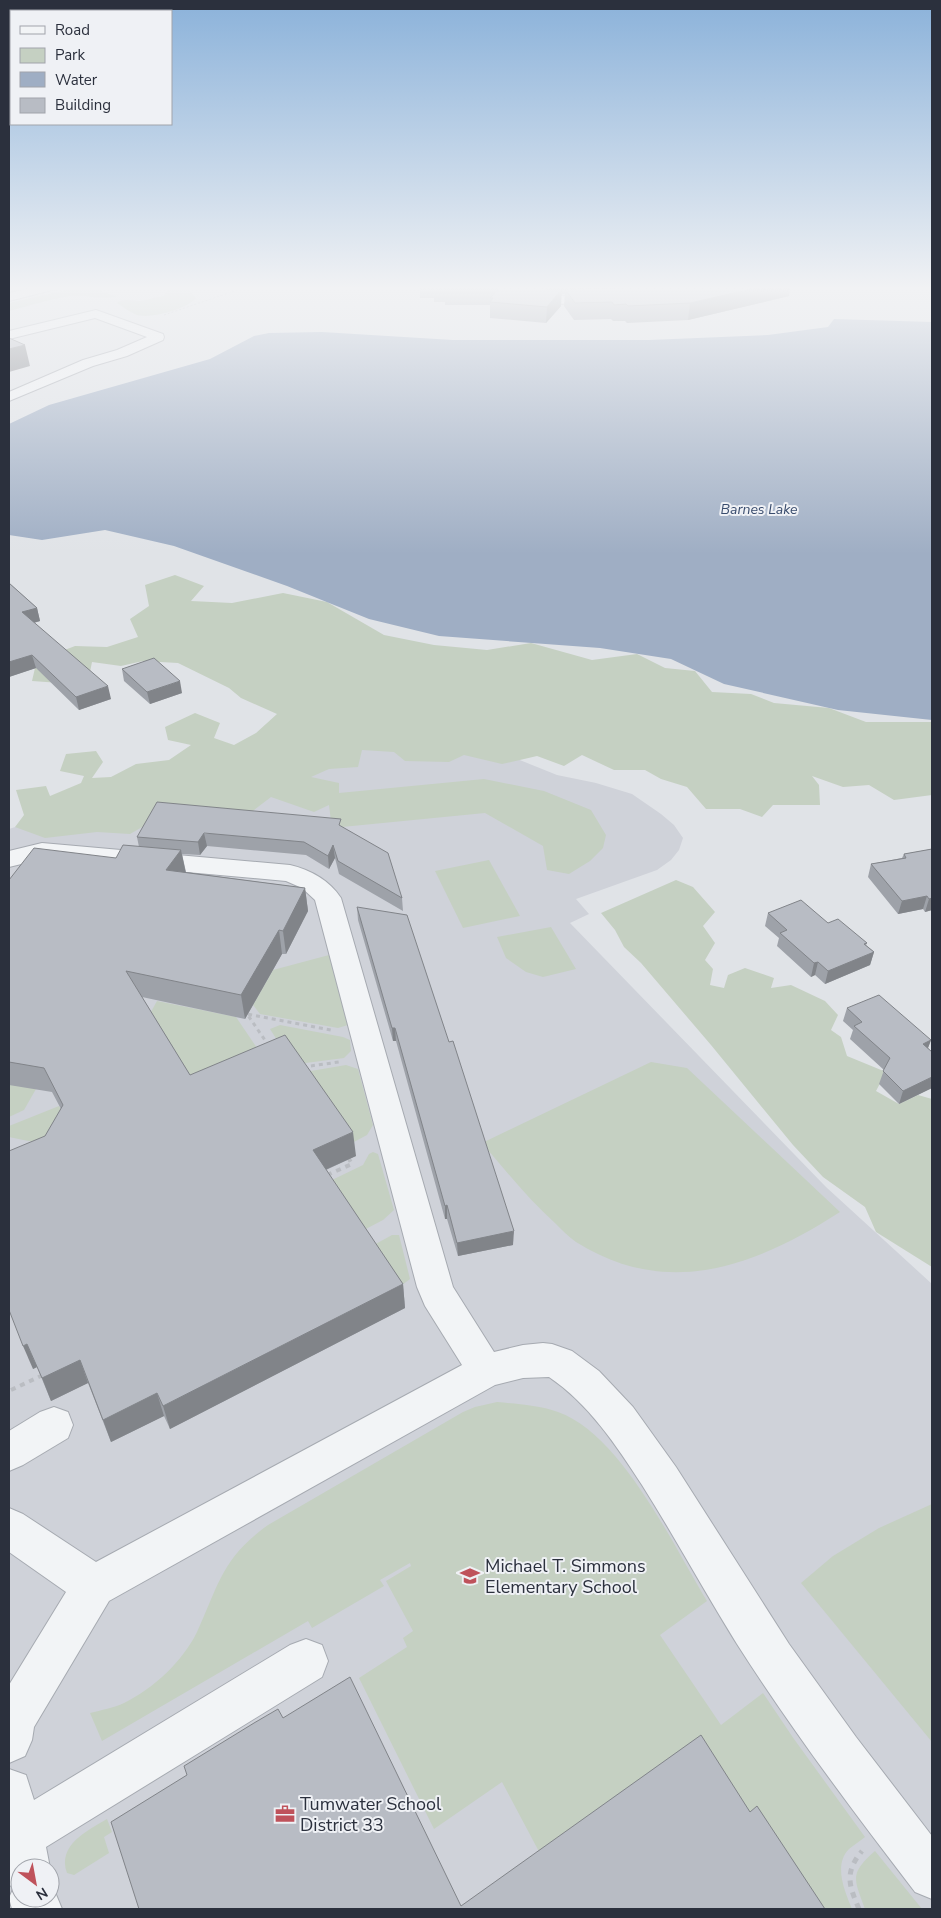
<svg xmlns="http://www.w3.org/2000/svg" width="941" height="1918" viewBox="0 0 941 1918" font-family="'Nunito Sans',sans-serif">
  <rect width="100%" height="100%" fill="#e0e3e7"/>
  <!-- built -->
  <path fill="#cfd2d9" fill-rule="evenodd" d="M334,724L470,740L557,775L596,783L632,794L661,814L674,825L683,838L679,850L671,860L657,870L576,899L589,914L570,923L826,1187L932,1284V1909H9V829ZM20,1868H50V1898H20Z"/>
  <!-- green -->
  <g fill="#c5d0c2">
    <path d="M84,286C101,286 104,295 117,296C102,301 87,294 70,296C50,299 29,306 9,311V303Z"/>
    <path d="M178,286L188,289L196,298C187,309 151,319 137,315C130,312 123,307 117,303C124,298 131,301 140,301C148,300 156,297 164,296L170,287Z"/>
    <polygon points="175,575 204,586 191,601 232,603 283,593 327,602 384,635 434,645 487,650 531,643 592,660 637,654 665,668 695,671 712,692 751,694 774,703 829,708 866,722 932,722 932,795 894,800 869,785 843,787 812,776 819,785 820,805 773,805 762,817 740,809 706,809 687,787 661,779 645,770 614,770 582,755 564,766 537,756 502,764 464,755 449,762 405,761 394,752 362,750 358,767 329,769 311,777 339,783 339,793 484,779 544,791 591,810 606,835 603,848 590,861 569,874 547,870 543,846 485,813 342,827 331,821 329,805 314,812 271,797 245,817 144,826 130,834 97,832 45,838 15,827 24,815 16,790 46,786 50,796 81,783 84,776 60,771 66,754 96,751 103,762 92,778 111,777 136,764 169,760 191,745 168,740 165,727 195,713 220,723 214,738 234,745 256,733 277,714 241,698 229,688 178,663 143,661 121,666 92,662 90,672 60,683 32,681 35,668 54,661 57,653 75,646 107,647 138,637 130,619 149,606 145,585"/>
    <polygon points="489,860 520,916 463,928 435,871"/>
    <polygon points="676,880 693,887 715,912 703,926 715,943 705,960 713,969 710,985 724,988 728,975 745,968 774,978 771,988 791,985 825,1001 838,1015 831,1030 841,1037 847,1056 886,1072 876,1091 899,1104 918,1095 932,1099 932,1267 876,1232 865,1207 823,1177 793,1145 711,1045 641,963 624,947 615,930 601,913"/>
    <polygon points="551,927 576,969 543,977 526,972 506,958 497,937"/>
    <polygon points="329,955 348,1025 338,1028 260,1014 253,1005 273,970"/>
    <polygon points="157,1001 236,1017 268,1064 195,1099 147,1019"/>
    <polygon points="280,1025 343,1037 350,1040 351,1051 344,1058 298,1064 289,1059 270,1029"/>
    <path d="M651,1062L687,1068L840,1212C756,1266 668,1300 576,1242C569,1237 562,1230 556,1224C529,1200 506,1171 482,1143Z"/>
    <polygon points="346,1065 358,1069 373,1125 367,1135 352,1143 305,1072"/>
    <polygon points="9,1084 36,1089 24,1110 9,1117"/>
    <polygon points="59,1106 71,1129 38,1143 9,1137 9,1126"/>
    <polygon points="373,1152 378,1154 394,1210 383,1220 362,1231 332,1180 363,1165 369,1154"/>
    <polygon points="392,1235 399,1235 410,1279 394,1291 372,1246"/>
    <path d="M497,1402C517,1404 538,1405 558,1412C621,1434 673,1545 707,1601L660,1635L721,1725L763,1693L794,1739L865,1837C860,1841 854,1845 849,1849C833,1865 845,1892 852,1909H805L544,1861L502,1782L434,1829L359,1678L407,1647L403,1638L413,1631L386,1581L411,1566L410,1563L380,1580L384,1586L312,1628L308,1621L102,1741L90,1713C101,1710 114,1708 124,1703C153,1689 183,1661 197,1632C219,1584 222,1558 268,1525L463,1412L475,1407Z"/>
    <polygon points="932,1504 932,1742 801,1583 833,1556 879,1528"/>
    <path d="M107,1819L112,1832L104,1837L109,1853L74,1875L67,1873C57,1845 87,1831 107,1819Z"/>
    <path d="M875,1851L922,1909H865C854,1878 849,1874 875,1851Z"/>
  </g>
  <!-- water -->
  <polygon fill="#9faec4" points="834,319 932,322 932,720 838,710 724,684 671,659 600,648 439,636 369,619 287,586 174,546 105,530 42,540 9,535 9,424 49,405 210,359 254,336 269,333 322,332 453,340 649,340 768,335 828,327"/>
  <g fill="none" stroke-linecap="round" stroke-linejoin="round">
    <defs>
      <g id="minor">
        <polygon points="42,286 62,286 60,288 9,301 9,293"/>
        <polygon points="477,286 499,286 550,296 603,295 609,299 603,303 550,304 483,289"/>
        <polygon points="96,310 163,334 164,337 163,340 127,356 93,366 9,401 9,392 83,360 117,350 147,337 95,318 9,339 9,331"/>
        <path d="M42,843L290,865C311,870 329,880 341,898L453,1287L494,1352L523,1345L543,1343L552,1344L572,1351L599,1371L633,1407L676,1467L789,1644L856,1737L932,1836V1899L915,1892C853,1811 792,1730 737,1644C704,1591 675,1537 642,1485C616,1445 589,1404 549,1377L523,1378L495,1385L109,1601L34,1727L32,1740L25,1756L9,1763V1685L66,1592L9,1552V1508L23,1514L96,1562L462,1365L425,1306L417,1287L315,900L302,888L286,881L42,859L9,867V851Z"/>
        <polygon points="54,1407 68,1412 73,1425 68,1438 23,1465 9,1471 9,1431 40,1412"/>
        <polygon points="306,1639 322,1645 328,1661 322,1677 46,1847 50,1868 50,1869 20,1868 20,1898 50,1898 50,1880 62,1909 12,1909 9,1898 14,1887 9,1885 9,1769 26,1775 34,1800 290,1645"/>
      </g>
    </defs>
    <!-- minor casing -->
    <use href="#minor" stroke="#a6aab1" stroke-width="2"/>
    <!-- path-far3 -->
    <polyline stroke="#babdc2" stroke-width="1" stroke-dasharray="2 2" stroke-linecap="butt" points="164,315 249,286"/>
    <!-- path-far2 -->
    <g stroke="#babdc2" stroke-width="3" stroke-dasharray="4 4" stroke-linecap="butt">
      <polyline points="269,1046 247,1014 331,1030"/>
      <polyline points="303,1067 339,1062"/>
    </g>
    <!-- path-far1 -->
    <g stroke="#babdc2" stroke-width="4" stroke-dasharray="5 5" stroke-linecap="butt">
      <polyline points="327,1175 352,1164 349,1159"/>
      <polyline points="11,1390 45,1374"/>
    </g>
    <!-- path -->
    <path stroke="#babdc2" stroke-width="5" stroke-dasharray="6 6" stroke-linecap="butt" d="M859,1909C849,1885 844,1873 862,1851"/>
    <!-- minor -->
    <use href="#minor" fill="#f2f4f6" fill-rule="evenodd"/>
  </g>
  <!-- wall -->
  <g fill="#9ea2a9">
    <polygon points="420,286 790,286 789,296 688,320 627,323 625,321 613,321 611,319 574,320 564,306 565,294 561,294 561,306 546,323 490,318 490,305 445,305 445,302 434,302 434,298 420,298"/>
    <polygon points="9,583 37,608 40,621 34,623 111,699 79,710 36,668 9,677"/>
    <polygon points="122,669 182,693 150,704 124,681"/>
    <polygon points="342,827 402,898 403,911 339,874 335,858 329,869 306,855 207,846 200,855 182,854 186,872 305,888 308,911 286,954 282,954 245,1019 142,997 190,1075 356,1156 326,1170 403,1284 405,1308 170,1429 164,1416 111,1442 88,1383 51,1401 37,1367 33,1369 45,1136 61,1109 52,1092 9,1085 9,880 116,858 139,847 137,837"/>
    <polygon points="932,849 932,910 925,912 923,909 898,914 868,877 871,864 902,858 904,854"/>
    <polygon points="357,907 513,1245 458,1256 447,1219 445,1219 396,1041 393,1041 358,920"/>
    <polygon points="768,913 828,923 867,943 866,945 874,952 870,965 825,984 815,975 811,977 777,946 779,938 765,926"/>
    <polygon points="847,1008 931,1040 928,1048 932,1052 932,1088 899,1104 879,1084 884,1070 850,1039 853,1030 843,1021"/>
  </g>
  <!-- shaded-wall -->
  <g fill="#818489">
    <polygon points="765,286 790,286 789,296 688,320 690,303"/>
    <polygon points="562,289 561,306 546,323 547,307"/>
    <polygon points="25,345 30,366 9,372 9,349"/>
    <polygon points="37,608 40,621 25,625 22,612"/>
    <polygon points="32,655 36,668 9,677 9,662"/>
    <polygon points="180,681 182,693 150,704 147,692"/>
    <polygon points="108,686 111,699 79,710 76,697"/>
    <polygon points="204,833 207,846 200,855 198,842"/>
    <polygon points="333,845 335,858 329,869 328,856"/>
    <polygon points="181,850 186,874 166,870"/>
    <polygon points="305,888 308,911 286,954 283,931"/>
    <polygon points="927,896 923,909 898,914 902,901"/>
    <polygon points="932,898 932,910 925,912 929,899"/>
    <polygon points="279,930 282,954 245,1019 241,995"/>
    <polygon points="874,952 870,965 825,984 828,971"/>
    <polygon points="818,962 815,975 811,977 814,963"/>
    <polygon points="392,1028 395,1028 396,1041 393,1041"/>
    <polygon points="931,1040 926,1053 923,1044"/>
    <polygon points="932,1077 932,1088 899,1104 903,1091"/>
    <polygon points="353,1132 356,1156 316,1174 313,1150"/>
    <polygon points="447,1205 447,1219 445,1219 445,1206"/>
    <polygon points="514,1231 513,1245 458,1256 457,1243"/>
    <polygon points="403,1284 405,1308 170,1429 163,1406"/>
    <polygon points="27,1344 37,1367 33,1369 23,1346"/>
    <polygon points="80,1360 88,1383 51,1401 42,1378"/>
    <polygon points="157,1393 164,1416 111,1442 103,1420"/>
  </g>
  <!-- building -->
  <g fill="#b8bcc4" stroke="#818489">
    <polygon points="434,286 533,286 550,290 562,289 547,307 490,302 493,298 490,298 499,289 445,289 445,286"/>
    <polygon points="666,286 765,286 690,303 628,306 626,304 614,305 612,302 575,303 565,289 664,287"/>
    <polygon points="9,338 25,345 9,349"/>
    <polygon points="9,583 37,608 22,612 108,686 76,697 32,655 9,662"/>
    <polygon points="154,658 180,681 147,692 122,669"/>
    <polygon points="157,802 341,819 339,825 388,853 402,898 338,861 333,845 328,856 304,842 204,833 198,842 137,837"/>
    <polygon points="123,845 181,850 166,870 305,888 283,931 279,930 241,995 126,971 190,1075 285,1035 353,1132 313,1150 403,1284 163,1406 157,1393 103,1420 80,1360 42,1378 27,1344 23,1346 9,1310 9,1151 45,1136 63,1105 44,1068 9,1062 9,880 34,848 116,858"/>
    <polygon points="932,849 932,898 929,899 927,896 902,901 871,864 906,858 904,854"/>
    <polygon points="801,900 828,923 838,919 867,943 864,944 874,952 828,971 818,962 814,963 780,933 787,930 768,913"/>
    <polygon points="357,907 407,915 449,1042 453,1041 514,1231 457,1243 447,1205 445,1206 395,1028 392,1028"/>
    <polygon points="879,995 931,1040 923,1044 932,1052 932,1077 903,1091 883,1071 890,1058 854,1026 862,1022 847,1008"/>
    <polygon points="350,1677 461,1906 701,1735 750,1812 757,1806 825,1909 139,1909 111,1822 187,1775 184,1766 254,1723 278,1709 283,1718"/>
  </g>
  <!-- sky -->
  <linearGradient id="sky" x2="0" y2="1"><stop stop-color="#8bb2da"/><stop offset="0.52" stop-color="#f1f2f4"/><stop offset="1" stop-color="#f1f2f4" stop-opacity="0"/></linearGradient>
  <rect width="941" height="554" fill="url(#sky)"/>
  <!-- icons -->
  <defs>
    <symbol id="school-bare" viewBox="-9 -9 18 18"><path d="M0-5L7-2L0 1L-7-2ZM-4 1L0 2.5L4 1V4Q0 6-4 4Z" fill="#bf525b" stroke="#eff1f5" stroke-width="2.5" paint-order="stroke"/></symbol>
    <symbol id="office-bare" viewBox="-9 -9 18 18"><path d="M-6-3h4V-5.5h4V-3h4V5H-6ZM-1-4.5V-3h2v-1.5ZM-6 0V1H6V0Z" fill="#bf525b" stroke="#eff1f5" stroke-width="2.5" paint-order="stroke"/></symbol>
  </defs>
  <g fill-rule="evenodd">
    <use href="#school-bare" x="456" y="1562" width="28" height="28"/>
    <use href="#office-bare" x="271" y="1800" width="28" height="28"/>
  </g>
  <g text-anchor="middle" stroke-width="4" stroke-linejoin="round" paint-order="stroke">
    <!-- far-water labels -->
    <g font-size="14" font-style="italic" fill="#394c6d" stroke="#eff1f5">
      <text x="759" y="514">Barnes Lake</text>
    </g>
    <!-- near-poi labels -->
    <g font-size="18" fill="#2b303d" stroke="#eff1f5" text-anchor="start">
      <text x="485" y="1572">Michael T. Simmons<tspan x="485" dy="21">Elementary School</tspan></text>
      <text x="300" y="1810">Tumwater School<tspan x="300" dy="21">District 33</tspan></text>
    </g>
  </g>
  <!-- border -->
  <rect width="941" height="1918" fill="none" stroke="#2b303d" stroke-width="20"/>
  <!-- legend -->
  <rect x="10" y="10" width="162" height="115" fill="#eff1f5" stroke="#a1a4ab"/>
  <rect x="20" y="26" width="25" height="8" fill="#f2f4f6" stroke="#a1a4ab"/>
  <text x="55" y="35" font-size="15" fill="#2b303d">Road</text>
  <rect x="20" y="48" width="25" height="15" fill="#c5d0c2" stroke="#a1a4ab"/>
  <text x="55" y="60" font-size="15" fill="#2b303d">Park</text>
  <rect x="20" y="72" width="25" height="15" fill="#9faec4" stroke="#a1a4ab"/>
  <text x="55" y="85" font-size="15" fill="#2b303d">Water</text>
  <rect x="20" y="98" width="25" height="15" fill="#b8bcc4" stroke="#a1a4ab"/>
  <text x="55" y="110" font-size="15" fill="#2b303d">Building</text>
  <!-- north arrow -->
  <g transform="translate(35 1883) rotate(148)"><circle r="24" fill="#eff1f5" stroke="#a1a4ab"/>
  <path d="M0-4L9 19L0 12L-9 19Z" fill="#bf525b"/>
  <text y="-8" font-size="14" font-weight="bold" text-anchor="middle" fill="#2b303d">N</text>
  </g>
</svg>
